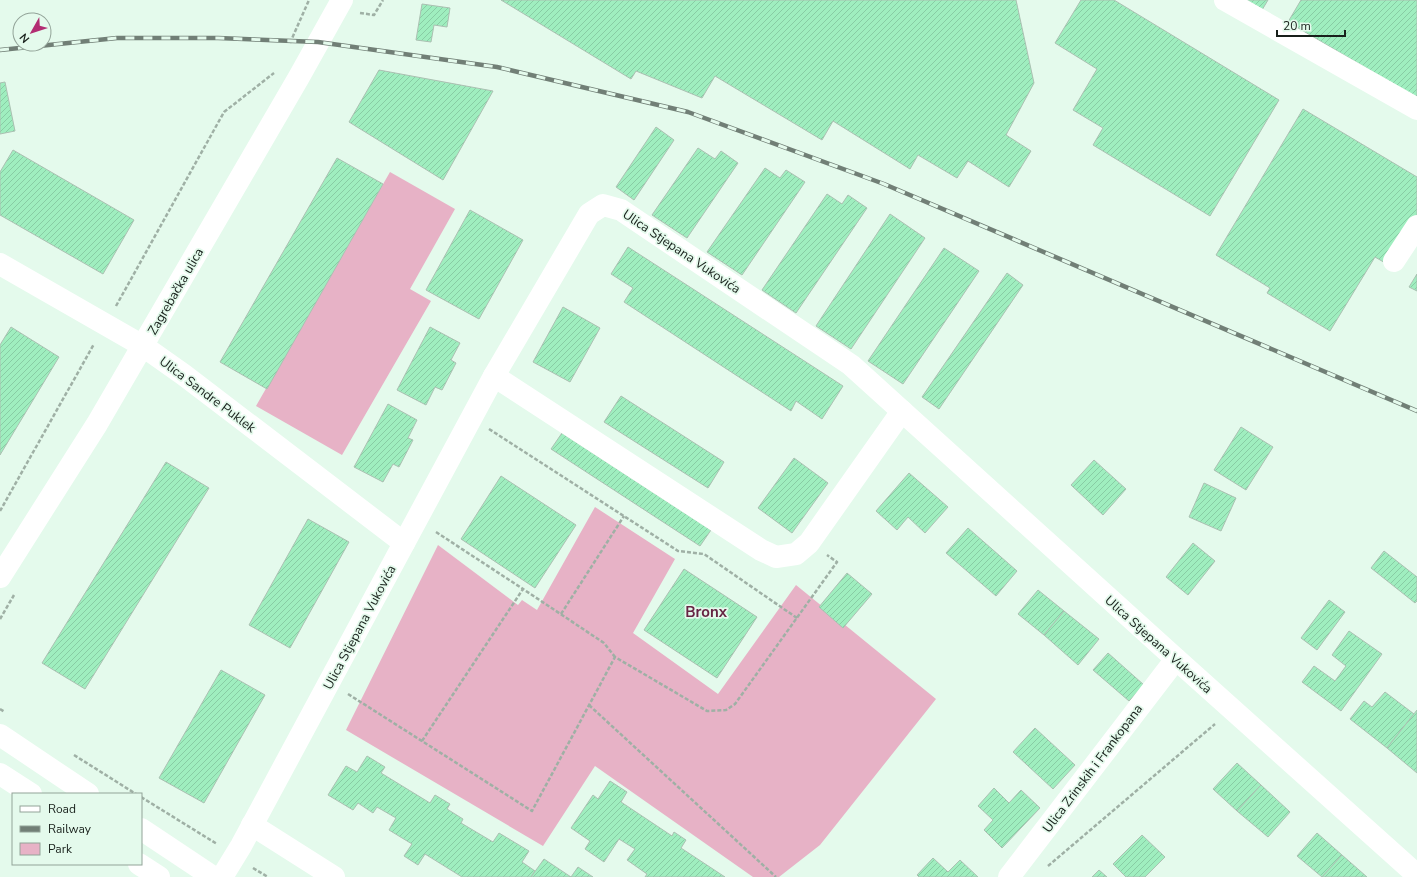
<svg xmlns="http://www.w3.org/2000/svg" width="1417" height="877" viewBox="0 0 1417 877" font-family="'Nunito Sans',sans-serif">
  <defs>
    <pattern id="building-hatch" width="6" height="6" patternUnits="userSpaceOnUse"><rect width="6" height="6" fill="#9feebf"/><path d="M-1 1l2-2M0 6l6-6M5 7l2-2" fill="none" stroke="#88cca4"/></pattern>
  </defs>
  <rect width="100%" height="100%" fill="#e4faec"/>
  <!-- green -->
  <g fill="#e7b2c6">
    <polygon points="390,172 455,209 410,289 431,301 342,455 256,406"/>
    <polygon points="595,507 675,559 633,633 718,694 796,585 936,699 820,845 779,877 753,877 595,766 543,846 346,730 438,545 518,605 522,600 537,610"/>
  </g>
  <!-- building -->
  <g fill="url(#building-hatch)" stroke="#abc0b2">
    <polygon points="501,0 1016,0 1034,83 1006,135 1031,151 1009,187 968,161 957,178 918,155 910,169 833,121 822,140 715,76 702,98 636,71 631,79"/>
    <polygon points="1081,0 1114,0 1279,100 1210,216 1093,145 1103,128 1073,110 1097,69 1055,43"/>
    <polygon points="1246,0 1268,0 1262,10"/>
    <polygon points="1301,0 1417,0 1417,98 1288,22"/>
    <polygon points="422,4 450,8 447,27 434,25 431,42 416,40"/>
    <polygon points="379,70 493,91 443,180 349,122"/>
    <polygon points="5,82 15,131 0,134 0,83"/>
    <polygon points="1303,109 1417,177 1417,215 1387,264 1375,257 1330,331 1267,293 1270,288 1216,255"/>
    <polygon points="656,127 674,140 634,200 616,187"/>
    <polygon points="698,148 715,159 721,151 738,163 687,238 652,215"/>
    <polygon points="13,150 134,220 103,274 0,215 0,172"/>
    <polygon points="337,158 383,184 267,389 220,362"/>
    <polygon points="765,168 780,178 786,170 805,182 742,275 707,252"/>
    <polygon points="827,194 842,204 848,195 867,208 796,313 762,290"/>
    <polygon points="470,210 523,240 479,319 426,290"/>
    <polygon points="890,214 925,238 851,349 816,326"/>
    <polygon points="628,247 843,386 822,419 796,401 791,411 624,302 633,288 611,274"/>
    <polygon points="944,248 979,271 903,384 868,361"/>
    <polygon points="1007,273 1023,285 939,409 922,397"/>
    <polygon points="1417,274 1417,291 1409,287"/>
    <polygon points="563,307 600,328 570,382 533,362"/>
    <polygon points="11,327 59,357 0,455 0,345"/>
    <polygon points="430,327 460,343 451,360 456,363 442,390 435,387 426,405 397,390"/>
    <polygon points="621,396 724,462 708,488 604,422"/>
    <polygon points="388,404 417,420 408,438 413,440 399,467 393,464 383,482 354,467"/>
    <polygon points="1241,427 1273,447 1246,490 1214,470"/>
    <polygon points="562,433 711,530 700,546 551,449"/>
    <polygon points="794,458 828,483 792,533 758,508"/>
    <polygon points="1094,460 1126,489 1103,515 1071,485"/>
    <polygon points="166,462 209,488 85,689 42,663"/>
    <polygon points="909,473 948,507 925,533 908,517 897,530 876,511"/>
    <polygon points="501,476 576,525 535,588 461,539"/>
    <polygon points="1204,483 1236,498 1221,531 1189,517"/>
    <polygon points="308,519 349,542 290,648 249,625"/>
    <polygon points="968,528 1017,571 996,596 946,553"/>
    <polygon points="1193,543 1215,561 1188,595 1166,577"/>
    <polygon points="1384,551 1417,577 1417,601 1415,603 1371,568"/>
    <polygon points="684,569 757,617 717,678 644,630"/>
    <polygon points="847,573 872,594 843,628 819,607"/>
    <polygon points="1038,590 1064,611 1044,635 1018,614"/>
    <polygon points="1329,600 1345,612 1317,650 1301,638"/>
    <polygon points="1064,611 1099,639 1078,665 1044,635"/>
    <polygon points="1349,631 1382,654 1341,711 1302,682 1314,666 1335,681 1346,666 1332,655"/>
    <polygon points="1108,653 1144,685 1129,701 1093,670"/>
    <polygon points="221,670 265,695 204,803 159,778"/>
    <polygon points="1385,692 1414,714 1387,748 1350,719 1364,701 1372,707"/>
    <polygon points="1417,710 1417,773 1387,748"/>
    <polygon points="1035,728 1075,765 1053,789 1013,752"/>
    <polygon points="367,756 385,767 381,773 430,803 435,795 450,804 447,809 463,819 461,823 493,842 499,833 529,851 522,862 535,871 531,877 462,877 425,854 418,865 404,856 412,844 389,830 396,818 377,807 373,813 358,803 353,810 328,795 346,766 357,772"/>
    <polygon points="1237,763 1261,785 1237,811 1213,789"/>
    <polygon points="610,781 627,792 621,802 672,836 674,832 686,840 681,848 725,877 645,877 647,874 627,860 635,849 619,839 604,862 585,849 590,841 571,828 593,795 598,799"/>
    <polygon points="1261,785 1290,812 1268,837 1237,811"/>
    <polygon points="994,788 1009,803 1021,790 1040,808 1002,848 984,830 993,820 978,806"/>
    <polygon points="1317,833 1342,855 1322,877 1297,856"/>
    <polygon points="1142,835 1165,857 1145,877 1126,877 1113,864"/>
    <polygon points="1342,855 1367,877 1322,877"/>
    <polygon points="933,858 948,872 960,860 978,877 919,877 917,875"/>
    <polygon points="544,859 571,877 578,867 593,877 531,877"/>
    <polygon points="1099,870 1107,877 1092,877"/>
  </g>
  <g fill="none" stroke-linecap="round" stroke-linejoin="round">
    <!-- path -->
    <g stroke="#9fb0a5" stroke-width="2.5" stroke-dasharray="4 2" stroke-linecap="butt">
      <polyline points="360,13 374,15 383,0"/>
      <polyline points="290,43 309,0"/>
      <polyline points="116,306 224,112 274,73"/>
      <polyline points="489,429 678,551 704,554 797,618"/>
      <polyline points="0,511 94,344"/>
      <polyline points="436,532 523,589"/>
      <polyline points="561,614 624,516"/>
      <polyline points="0,619 14,595"/>
      <polyline points="348,694 532,811 615,657 707,711 726,710 735,704 837,562 827,555"/>
      <polyline points="589,705 776,877"/>
      <polyline points="0,709 5,712"/>
      <polyline points="422,741 523,589 604,643 615,657"/>
      <polyline points="74,755 136,794"/>
      <polyline points="141,797 217,844"/>
      <polyline points="1048,866 1215,724"/>
      <polyline points="253,868 268,877"/>
    </g>
    <!-- minor -->
    <g stroke="#fff" stroke-width="22">
      <polyline points="1225,0 1417,109"/>
      <polyline points="1394,261 1417,226"/>
      <polyline points="0,264 143,346 184,375 404,543"/>
      <polyline points="494,376 761,550 776,557 796,554 809,543 902,411"/>
      <polyline points="0,735 88,794"/>
      <polyline points="0,774 31,794"/>
      <polyline points="252,825 334,877"/>
      <polyline points="141,829 213,877"/>
      <polyline points="139,864 159,877"/>
      <polyline points="222,877 241,846 494,376 589,214 603,205 621,210 851,365 1176,659 1417,875"/>
    </g>
    <!-- major -->
    <g stroke="#fff" stroke-width="22">
      <polyline points="0,577 97,424 299,77 342,0"/>
      <polyline points="1009,877 1176,659"/>
    </g>
    <defs>
      <polyline id="rail" points="0,50 117,38 218,38 318,42 497,67 688,112 884,184 1417,411"/>
    </defs>
    <!-- rail casing -->
    <use href="#rail" stroke="#717f76" stroke-width="4.5"/>
    <!-- rail -->
    <use href="#rail" stroke="#e4faec" stroke-width="3" stroke-dasharray="9" stroke-linecap="butt"/>
  </g>
  <g text-anchor="middle" stroke-width="3.5" stroke-linejoin="round" paint-order="stroke">
    <!-- street labels -->
    <g font-size="13" fill="#18201b" stroke="#e4faec">
      <text transform="translate(682 251) rotate(34)" y="5">Ulica Stjepana Vukovića</text>
      <text transform="translate(175 291) rotate(-60)" y="5">Zagrebačka ulica</text>
      <text transform="translate(208 394) rotate(37)" y="5">Ulica Sandre Puklek</text>
      <text transform="translate(359 627) rotate(-62)" y="5">Ulica Stjepana Vukovića</text>
      <text transform="translate(1159 644) rotate(42)" y="5">Ulica Stjepana Vukovića</text>
      <text transform="translate(1092 768) rotate(-53)" y="5">Ulica Zrinskih i Frankopana</text>
    </g>
    <!-- quarter labels -->
    <g font-size="15" font-weight="bold" fill="#662543" stroke="#e4faec">
      <text x="706" y="617">Bronx</text>
    </g>
  </g>
  <!-- legend -->
  <rect x="12" y="793" width="130" height="72" fill="#e4faec" stroke="#92a398"/>
  <rect x="20" y="806" width="20" height="6" fill="#ffffff" stroke="#92a398"/>
  <text x="48" y="813" font-size="12" fill="#18201b">Road</text>
  <rect x="20" y="826" width="20" height="6" fill="#717f76" stroke="#92a398"/>
  <text x="48" y="833" font-size="12" fill="#18201b">Railway</text>
  <rect x="20" y="843" width="20" height="12" fill="#e7b2c6" stroke="#92a398"/>
  <text x="48" y="853" font-size="12" fill="#18201b">Park</text>
  <!-- north arrow -->
  <g transform="translate(32 32) rotate(231)"><circle r="19" fill="#e4faec" stroke="#92a398"/>
  <path d="M0-3L7 15L0 10L-7 15Z" fill="#b22d72"/>
  <text y="-6" font-size="11" font-weight="bold" text-anchor="middle" fill="#18201b">N</text>
  </g>
  <!-- scale -->
  <path d="M1277 30v6h68v-6" fill="none" stroke="#18201b" stroke-width="2"/>
  <text x="1283" y="30" font-size="12" fill="#18201b" stroke="#e4faec" stroke-width="3" paint-order="stroke">20 m</text>
</svg>
